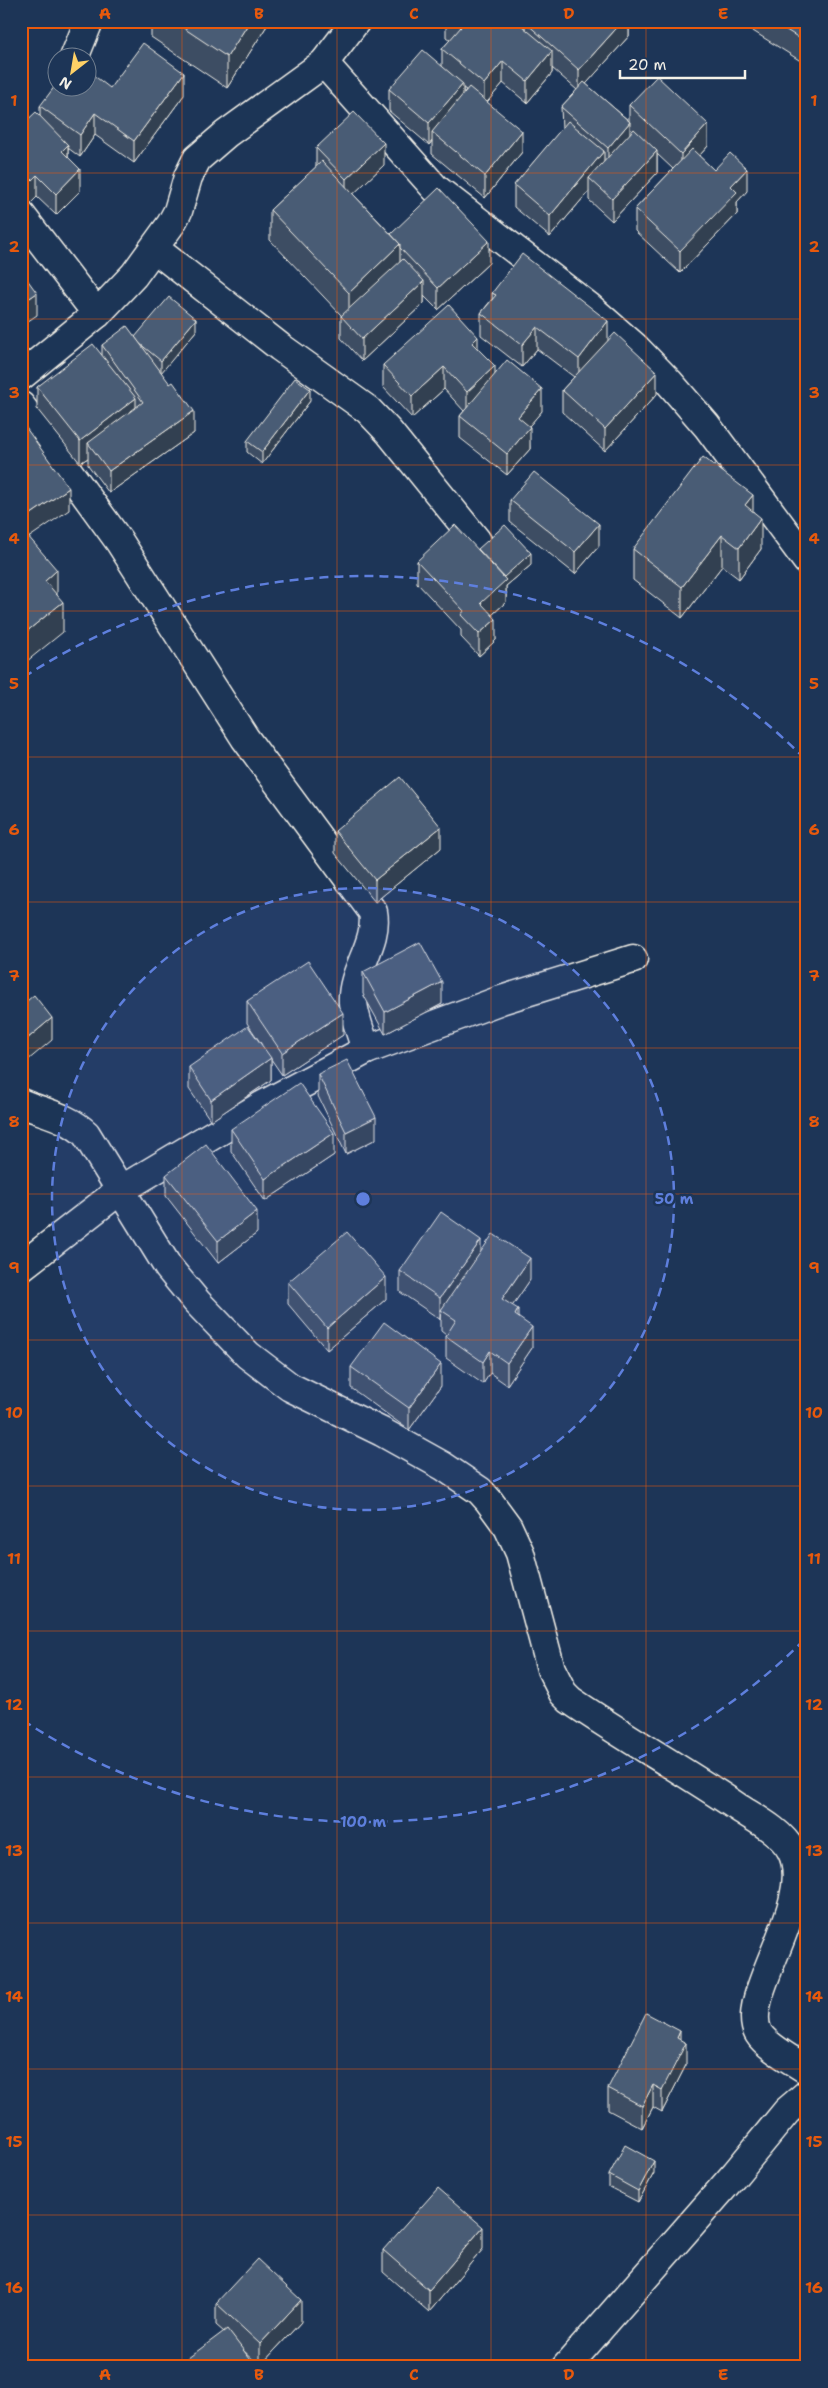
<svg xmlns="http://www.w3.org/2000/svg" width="828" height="2388" viewBox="0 0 828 2388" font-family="'Shantell Sans',sans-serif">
  <rect width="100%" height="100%" fill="#1d3557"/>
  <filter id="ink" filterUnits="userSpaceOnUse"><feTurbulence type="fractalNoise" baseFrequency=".02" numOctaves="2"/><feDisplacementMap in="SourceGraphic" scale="10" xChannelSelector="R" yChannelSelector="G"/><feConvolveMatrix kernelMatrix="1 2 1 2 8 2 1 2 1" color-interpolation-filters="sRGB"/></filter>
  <g filter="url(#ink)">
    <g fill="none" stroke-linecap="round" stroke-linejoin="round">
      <defs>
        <g id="street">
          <polyline points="74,58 89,21"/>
          <polyline points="324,63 435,188 588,306 635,347 669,382 707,426 807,561"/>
          <polyline points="21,215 97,314"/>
          <polyline points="155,249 280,347 368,410 389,432 477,541"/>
          <polyline points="21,376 97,314 134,275 171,224 178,211 188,177 197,159 226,134 324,63 356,21"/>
          <path d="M21,406L119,541L245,738L373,912C379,943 351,971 353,1002C354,1018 362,1035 366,1050"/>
          <path d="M21,1103C44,1113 67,1116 86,1134L168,1267L197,1302L248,1355L290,1387L382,1432L443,1466L480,1491L489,1501L508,1527L520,1553L551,1669L563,1693L570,1700C624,1737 681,1769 736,1806C754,1818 781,1831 791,1850C819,1901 736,1998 759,2034C767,2047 794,2061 807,2070"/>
          <polyline points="21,1267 119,1191 263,1105 366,1050 501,1000 633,959"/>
          <polyline points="566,2367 736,2173 787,2111 807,2094"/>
        </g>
      </defs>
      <!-- street casing -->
      <use href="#street" stroke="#f4f1e8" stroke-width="31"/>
      <!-- street -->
      <use href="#street" stroke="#1d3557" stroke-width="28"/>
    </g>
    <!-- wall -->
    <g fill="#3e4e64" stroke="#f4f1e8" fill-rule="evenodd">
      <polygon points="151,21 270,21 227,88 151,37"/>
      <path d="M446,21H629V36L586,84L629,121V105L708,146L699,156L714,170L747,191L737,202V214L680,273L635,231V209L673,169L657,154V173L612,221L589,200V191L550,237L514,207V185L562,129L561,107L577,90L552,68V73L527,103L503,83L487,102L522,152L485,198L432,154V141L429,145L389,111V89L442,66V49L450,40L446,37ZM463,88L466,90L463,94Z"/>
      <polygon points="737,21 807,21 807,65"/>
      <polygon points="110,88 184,95 134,163 95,135 80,157 68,148 68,158 80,191 56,215 37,197 28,206 21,199 21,126 40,117 40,106"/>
      <polygon points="316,148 384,165 353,194 391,234 489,263 438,310 424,296 424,303 362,361 341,338 341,315 270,240 270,210 316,167"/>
      <polygon points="492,293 608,341 657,394 605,451 562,412 562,390 574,377 537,349 522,367 481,335 481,313 492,299"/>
      <polygon points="196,331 161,372 194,433 109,493 88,465 88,458 80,463 37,409 37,387 102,355 102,345 135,337"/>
      <polygon points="478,350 495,375 542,411 529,426 530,449 507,475 460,438 460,416 464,411 444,389 412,418 383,387 383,365"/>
      <polygon points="310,401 262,464 247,452 247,441"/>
      <polygon points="510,500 599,546 575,574 510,522"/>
      <polygon points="753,511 761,549 739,579 722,566 682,618 633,580 633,549"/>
      <polygon points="478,550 531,565 506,586 506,602 492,615 496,640 479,656 461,637 461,630 417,583 417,561"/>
      <polygon points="335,831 441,848 375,902 335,853"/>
      <polygon points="363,972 442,1004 385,1034 363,994"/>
      <polygon points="247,1001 343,1035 282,1075 271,1059 271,1080 211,1121 189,1089 189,1067 262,1045 247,1023"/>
      <polygon points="318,1074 376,1139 346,1154 318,1096"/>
      <polygon points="231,1129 334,1155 265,1201 231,1151"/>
      <polygon points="166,1175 257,1233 218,1263 166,1196"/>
      <polygon points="481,1252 530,1280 512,1306 532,1348 507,1385 490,1373 483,1384 446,1358 446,1335 441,1331 441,1320 400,1292 400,1271"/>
      <polygon points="288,1282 386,1299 327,1350 288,1304"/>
      <polygon points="351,1367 441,1386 409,1430 351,1388"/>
      <polygon points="680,2040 686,2065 662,2112 653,2107 642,2128 608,2110 608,2088"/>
      <polygon points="654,2173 638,2202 609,2187 609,2175"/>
      <polygon points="483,2249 429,2312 383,2272 383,2250"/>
      <polygon points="216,2303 301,2322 260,2366 243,2350 254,2367 224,2332 216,2325"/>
    </g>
    <!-- shaded-wall -->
    <g fill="#324051" stroke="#f4f1e8">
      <polygon points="250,21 270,21 227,88 227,57"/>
      <polygon points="522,21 538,21 525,22 525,37 522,41"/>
      <polygon points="623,21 629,21 629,36 579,92 579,70"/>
      <polygon points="552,51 552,73 527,103 527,81"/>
      <polygon points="503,61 503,83 484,106 484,84"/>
      <polygon points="184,73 184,95 134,163 134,141"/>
      <polygon points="463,84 463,106 432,132 432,141 429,145 429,123"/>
      <polygon points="95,113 95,135 80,157 80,135"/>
      <polygon points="630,122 630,144 608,170 608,148"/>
      <polygon points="708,124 708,146 681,176 681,154"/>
      <polygon points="522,131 522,152 485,198 485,176"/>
      <polygon points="384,143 384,165 346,201 346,179"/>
      <polygon points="68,145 68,167 62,151"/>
      <polygon points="604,151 604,173 589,178 589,191 550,237 550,216"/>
      <polygon points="657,151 657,173 612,221 612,199"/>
      <polygon points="80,169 80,191 56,215 56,194"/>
      <polygon points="747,169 747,191 737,202 737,214 680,273 680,251 731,186"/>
      <polygon points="37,175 37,197 28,206 28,184"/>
      <polygon points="489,241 489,263 438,310 438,288"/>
      <polygon points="400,244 400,275 349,323 349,293"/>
      <polygon points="424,281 424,303 362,361 362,339"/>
      <polygon points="37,293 37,315 21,326 21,304"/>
      <polygon points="196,319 196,331 161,373 161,361"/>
      <polygon points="608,321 608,343 579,381 579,359"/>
      <polygon points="537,327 537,349 522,367 522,345"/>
      <polygon points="478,337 478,359 472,343"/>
      <polygon points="495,366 495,388 467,414 467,392"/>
      <polygon points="444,367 444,389 412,418 412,396"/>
      <polygon points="657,372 657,394 605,451 605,429"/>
      <polygon points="310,389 310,401 262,464 262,452"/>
      <polygon points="542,389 542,411 518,439 518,417"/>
      <polygon points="136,398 136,419 88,443 88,458 80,463 80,441"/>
      <polygon points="194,411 194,433 109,493 109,471"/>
      <polygon points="530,427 530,449 507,475 507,454"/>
      <polygon points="69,488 69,510 21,543 21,521"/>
      <polygon points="753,495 753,526 745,505"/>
      <polygon points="761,518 761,549 739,579 739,548"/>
      <polygon points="599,524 599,546 575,574 575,552"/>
      <polygon points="722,535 722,566 682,618 682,587"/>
      <polygon points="531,553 531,565 506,586 506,602 481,625 481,603 503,577"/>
      <polygon points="57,570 57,600 45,581"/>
      <polygon points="63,602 63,632 21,666 21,636"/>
      <polygon points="496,619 496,640 479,656 479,634"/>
      <polygon points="441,827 441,848 375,902 375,880"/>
      <polygon points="442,982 442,1004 385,1034 385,1012"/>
      <polygon points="343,1013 343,1035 282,1075 282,1053"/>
      <polygon points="52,1018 52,1040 21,1066 21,1044"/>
      <polygon points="271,1058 271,1080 211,1121 211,1100"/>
      <polygon points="376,1117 376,1139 346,1154 346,1132"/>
      <polygon points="334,1133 334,1155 265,1201 265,1179"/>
      <polygon points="257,1211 257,1233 218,1263 218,1241"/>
      <polygon points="481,1240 481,1262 441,1310 440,1320 440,1298"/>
      <polygon points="530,1258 530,1280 502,1321 502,1299"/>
      <polygon points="386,1277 386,1299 327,1350 327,1328"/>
      <polygon points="518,1309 518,1331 515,1315"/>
      <polygon points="532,1327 532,1348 507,1385 507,1363"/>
      <polygon points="490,1351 490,1373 483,1384 483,1362"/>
      <polygon points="441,1364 441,1386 409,1430 409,1408"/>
      <polygon points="680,2031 680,2053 686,2043 686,2065 662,2112 662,2090 677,2038"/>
      <polygon points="653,2085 653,2107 642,2128 642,2106"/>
      <polygon points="654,2161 654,2173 638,2202 638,2191"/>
      <polygon points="483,2227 483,2249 429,2312 429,2290"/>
      <polygon points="301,2300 301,2322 260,2366 260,2344"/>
    </g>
    <!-- building -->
    <g fill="#485b74" stroke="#f4f1e8">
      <polygon points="173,21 250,21 227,57"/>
      <polygon points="454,21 516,21 552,51 527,81 503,61 484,84 442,49 461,27"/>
      <polygon points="526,21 623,21 579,70 525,22"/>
      <polygon points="772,21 807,21 807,43"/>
      <polygon points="143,43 184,73 134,141 95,113 80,135 40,106 58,82 58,88 88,88 88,71 110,88"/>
      <polygon points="423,50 463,84 429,123 389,89"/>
      <polygon points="657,76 708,124 681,154 629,105"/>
      <polygon points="584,82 630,122 608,148 561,107"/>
      <polygon points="469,87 522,131 485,176 432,132"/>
      <polygon points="36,112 68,145 62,151 80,169 56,194 37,175 28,184 21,177 21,126"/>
      <polygon points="354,112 384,143 346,179 316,148"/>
      <polygon points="568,121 604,151 550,216 514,185"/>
      <polygon points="634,129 657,151 612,199 589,178"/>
      <polygon points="692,149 714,170 730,153 747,169 731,186 737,192 680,251 635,209"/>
      <polygon points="322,161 400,244 349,293 270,210"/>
      <polygon points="439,188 489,241 438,288 400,248 400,244 391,234"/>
      <polygon points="522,254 608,321 579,359 537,327 522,345 481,313 496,295 492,293"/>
      <polygon points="403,259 424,281 362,339 341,316"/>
      <polygon points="21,271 37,293 21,304"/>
      <polygon points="169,297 196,319 161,361 139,343 135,337"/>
      <polygon points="449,305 478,337 472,343 495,366 467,392 444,367 412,396 383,365"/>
      <polygon points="127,326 170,384 173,382 194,411 109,471 88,443 143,402 102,345"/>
      <polygon points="615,333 657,372 605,429 562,390"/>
      <polygon points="93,344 136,398 80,441 37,387"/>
      <polygon points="507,360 542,389 518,417 530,427 507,454 460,416"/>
      <polygon points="295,378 310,389 262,452 247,441"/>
      <polygon points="21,421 69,488 21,521"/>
      <polygon points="703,457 753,495 745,505 761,518 739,548 722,535 682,587 633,549"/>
      <polygon points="534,472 599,524 575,552 510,500"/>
      <polygon points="455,525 506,580 481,603 496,619 479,634 461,615 464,611 417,561"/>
      <polygon points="505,525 531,553 504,577 478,549"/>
      <polygon points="21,528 57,570 45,581 63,602 21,636"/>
      <polygon points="400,777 441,827 375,880 335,831"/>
      <polygon points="420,942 442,982 385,1012 363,972"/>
      <polygon points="308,961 343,1013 282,1053 247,1001"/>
      <polygon points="34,995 52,1018 21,1044 21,1006"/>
      <polygon points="248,1026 271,1058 211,1100 189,1067"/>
      <polygon points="347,1060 376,1117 346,1132 318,1074"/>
      <polygon points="299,1083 334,1133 265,1179 231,1129"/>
      <polygon points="206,1144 257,1211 218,1241 166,1175"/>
      <polygon points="441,1212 481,1240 440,1298 400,1271"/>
      <polygon points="347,1232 386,1277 327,1328 288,1282"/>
      <polygon points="493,1234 530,1258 502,1299 518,1309 515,1315 532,1327 507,1363 490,1351 483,1362 446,1336 456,1320 441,1310"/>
      <polygon points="384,1322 441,1364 409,1408 351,1367"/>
      <polygon points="646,2013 680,2031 677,2038 686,2043 662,2090 653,2085 642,2106 608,2088"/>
      <polygon points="625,2145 654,2161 638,2191 609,2175"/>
      <polygon points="438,2188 483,2227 429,2290 383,2250"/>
      <polygon points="257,2259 301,2300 260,2344 216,2303"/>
      <polygon points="227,2329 254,2364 250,2367 176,2367"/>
    </g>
  </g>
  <!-- grid -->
  <path fill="none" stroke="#e8590c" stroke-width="1" stroke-opacity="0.55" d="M182,21V2367M337,21V2367M491,21V2367M646,21V2367M21,173H807M21,319H807M21,465H807M21,611H807M21,757H807M21,902H807M21,1048H807M21,1194H807M21,1340H807M21,1486H807M21,1631H807M21,1777H807M21,1923H807M21,2069H807M21,2215H807"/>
  <!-- distance rings -->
  <circle cx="363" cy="1199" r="311" fill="#5e7fdd" fill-opacity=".12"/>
  <g fill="none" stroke="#5e7fdd" stroke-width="2.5" stroke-dasharray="9 6">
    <circle cx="363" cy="1199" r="311"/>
    <path d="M804 1640A623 623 0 0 1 24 1721M24 677A623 623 0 0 1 804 758"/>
  </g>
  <circle cx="363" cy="1199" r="8" fill="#5e7fdd" stroke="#1d3557" stroke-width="2.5"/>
  <g font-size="15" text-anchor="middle" font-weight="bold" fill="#5e7fdd" stroke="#1d3557" stroke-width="5" stroke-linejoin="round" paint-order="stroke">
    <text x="674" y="1204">50 m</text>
    <text x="363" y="1827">100 m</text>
  </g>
  <!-- margin -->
  <rect width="828" height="2388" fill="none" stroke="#1d3557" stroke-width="55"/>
  <!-- north arrow -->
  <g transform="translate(72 72) rotate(211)"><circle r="24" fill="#1d3557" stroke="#738091"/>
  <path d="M0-4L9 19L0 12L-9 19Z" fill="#ffd166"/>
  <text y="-8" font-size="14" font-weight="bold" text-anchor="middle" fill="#f4f1e8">N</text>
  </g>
  <!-- scale -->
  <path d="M620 70v8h125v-8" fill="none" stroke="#f4f1e8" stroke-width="2.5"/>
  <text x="628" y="70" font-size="15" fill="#f4f1e8" stroke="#1d3557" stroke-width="4" paint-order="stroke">20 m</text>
  <rect x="28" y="28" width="772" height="2332" fill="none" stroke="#e8590c" stroke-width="2"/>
  <g font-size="16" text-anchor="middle" font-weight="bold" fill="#e8590c">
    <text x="105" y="19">A</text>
    <text x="259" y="19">B</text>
    <text x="414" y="19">C</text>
    <text x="569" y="19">D</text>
    <text x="723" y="19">E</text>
    <text x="14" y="106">1</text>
    <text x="814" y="106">1</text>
    <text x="14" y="252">2</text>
    <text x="814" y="252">2</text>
    <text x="14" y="398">3</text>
    <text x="814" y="398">3</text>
    <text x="14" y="544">4</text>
    <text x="814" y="544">4</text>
    <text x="14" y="689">5</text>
    <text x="814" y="689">5</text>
    <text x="14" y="835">6</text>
    <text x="814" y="835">6</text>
    <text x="14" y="981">7</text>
    <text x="814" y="981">7</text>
    <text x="14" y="1127">8</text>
    <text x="814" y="1127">8</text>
    <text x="14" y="1273">9</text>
    <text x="814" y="1273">9</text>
    <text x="14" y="1418">10</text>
    <text x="814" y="1418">10</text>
    <text x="14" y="1564">11</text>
    <text x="814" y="1564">11</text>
    <text x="14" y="1710">12</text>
    <text x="814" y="1710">12</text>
    <text x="14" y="1856">13</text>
    <text x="814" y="1856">13</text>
    <text x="14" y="2002">14</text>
    <text x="814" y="2002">14</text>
    <text x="14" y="2147">15</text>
    <text x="814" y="2147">15</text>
    <text x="14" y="2293">16</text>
    <text x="814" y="2293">16</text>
    <text x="105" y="2380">A</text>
    <text x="259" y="2380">B</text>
    <text x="414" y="2380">C</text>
    <text x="569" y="2380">D</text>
    <text x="723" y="2380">E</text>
  </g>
</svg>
